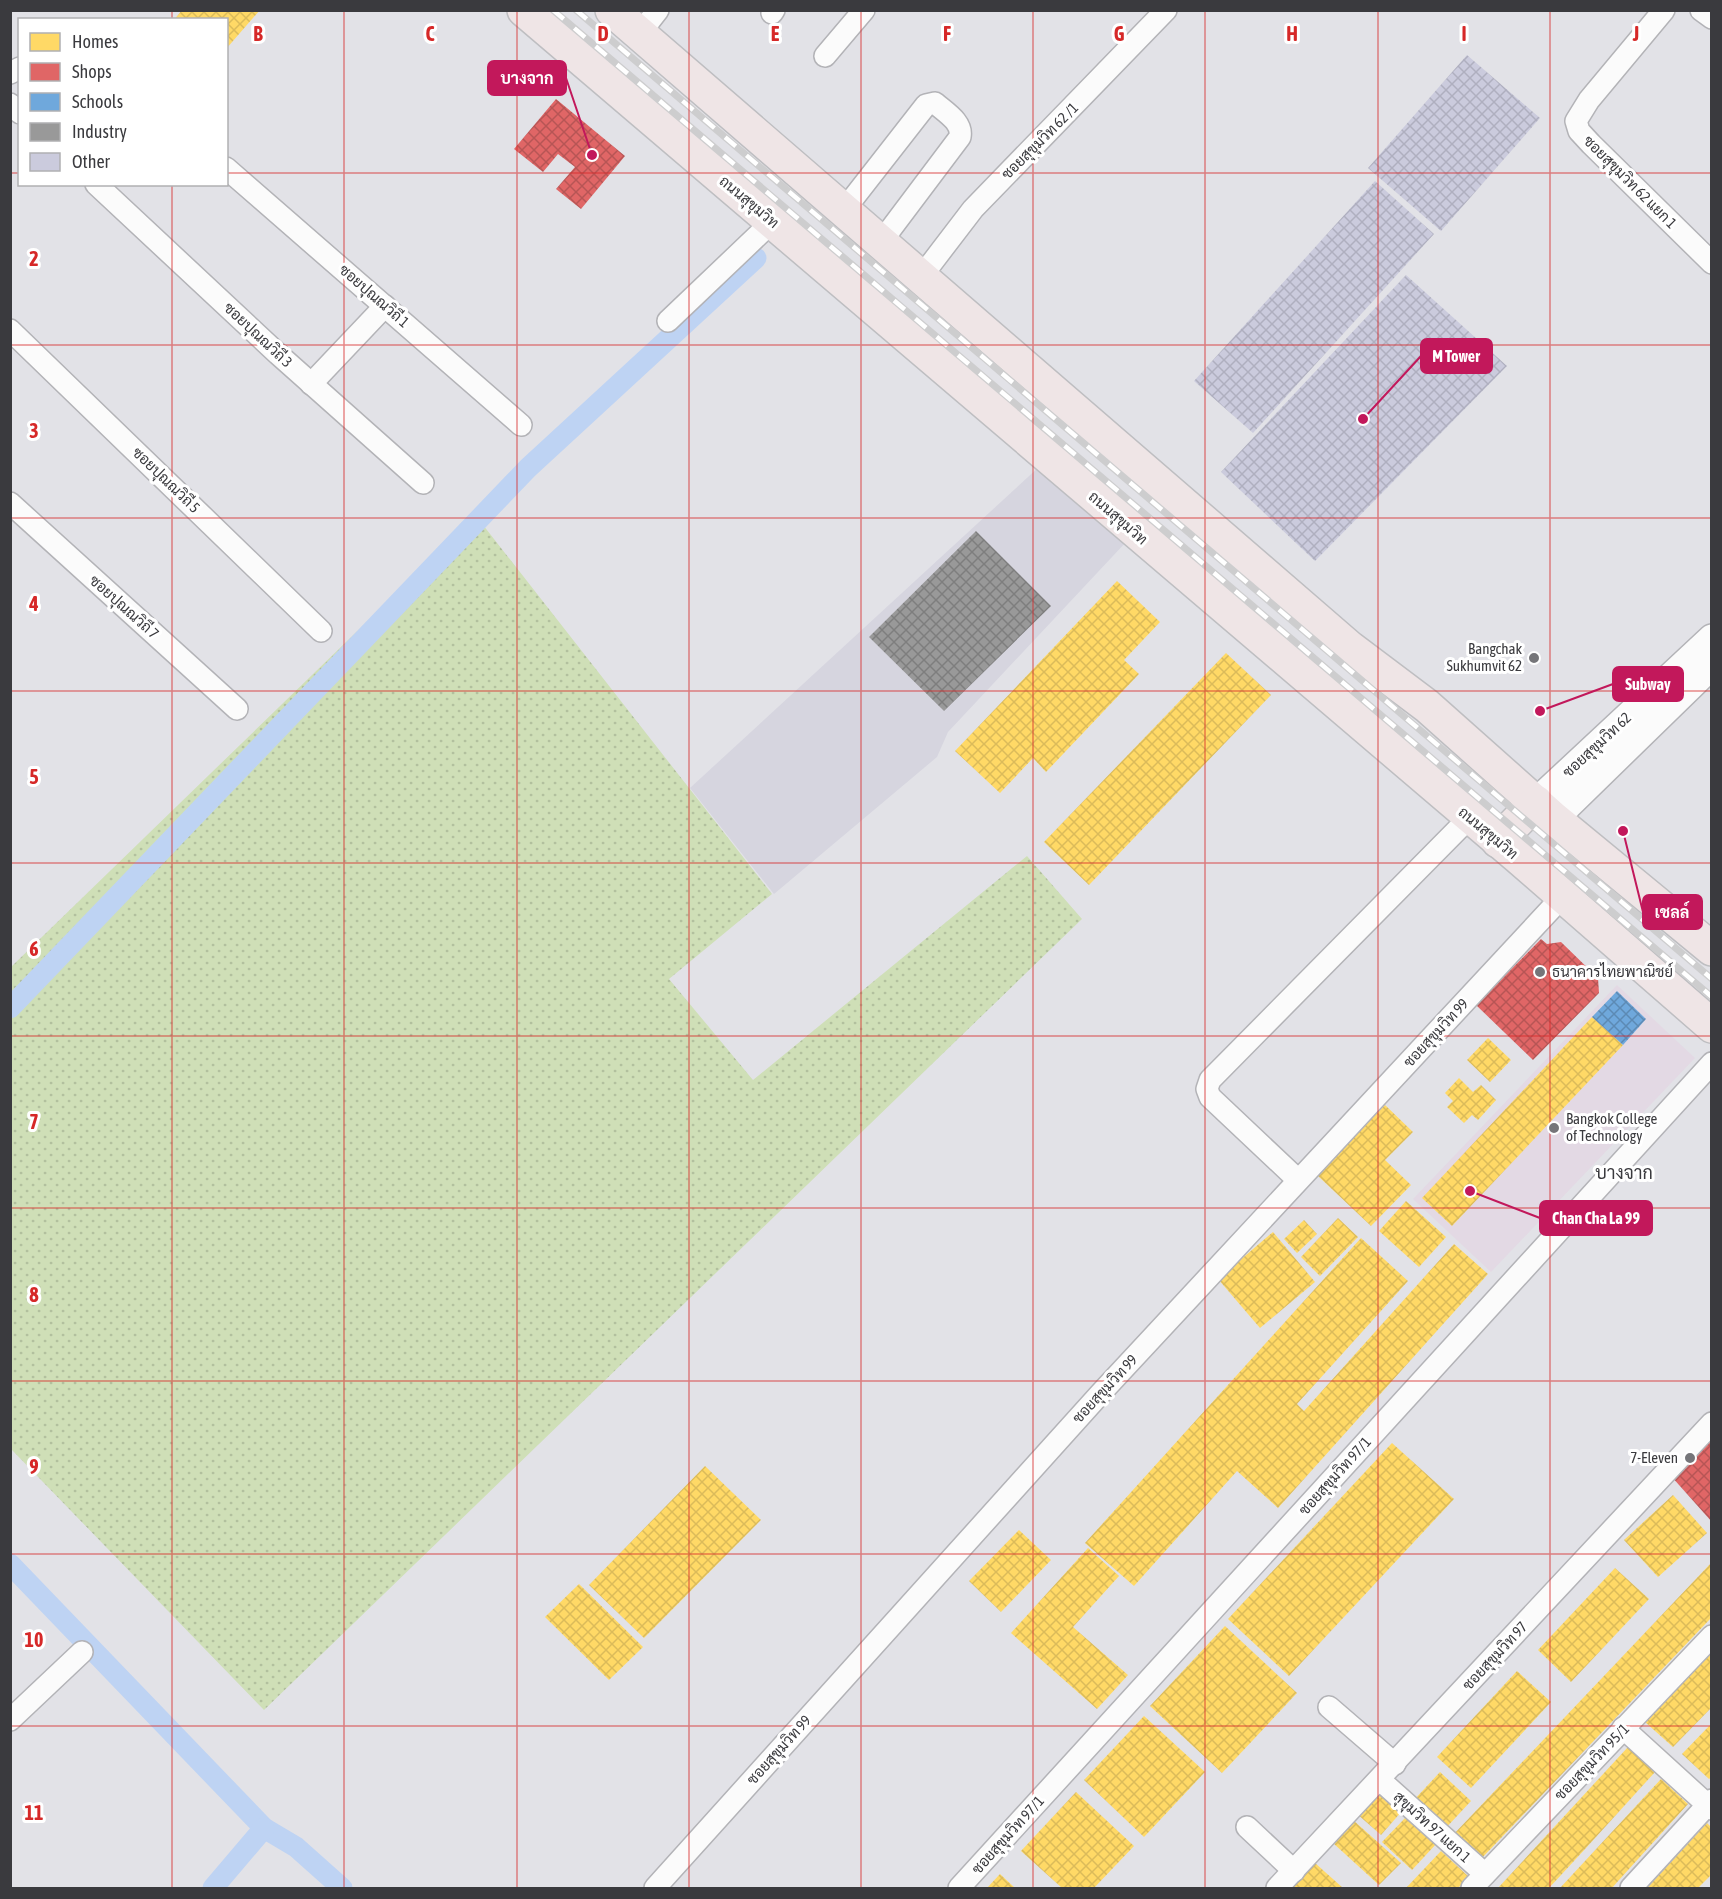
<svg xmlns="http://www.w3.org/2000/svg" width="1722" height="1899" viewBox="0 0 1722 1899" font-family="'Asap Condensed',Sarabun,sans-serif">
  <defs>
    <pattern id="grass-dots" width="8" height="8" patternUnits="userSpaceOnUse" patternTransform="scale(1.5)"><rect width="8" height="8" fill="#cfdfb7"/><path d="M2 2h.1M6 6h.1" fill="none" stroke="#b2c09e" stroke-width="1.8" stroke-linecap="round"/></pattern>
    <pattern id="homes-cross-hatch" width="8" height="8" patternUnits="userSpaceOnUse" patternTransform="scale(1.5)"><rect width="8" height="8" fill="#ffd966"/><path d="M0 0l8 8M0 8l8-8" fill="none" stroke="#dbbb5a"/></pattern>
    <pattern id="shops-cross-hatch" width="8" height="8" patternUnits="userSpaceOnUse" patternTransform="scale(1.5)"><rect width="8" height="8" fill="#e06666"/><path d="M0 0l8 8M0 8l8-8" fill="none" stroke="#b75555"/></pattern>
    <pattern id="schools-cross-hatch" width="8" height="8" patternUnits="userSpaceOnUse" patternTransform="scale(1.5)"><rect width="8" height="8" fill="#6fa8dc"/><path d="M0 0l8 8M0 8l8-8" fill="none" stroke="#5c8ab4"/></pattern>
    <pattern id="industry-cross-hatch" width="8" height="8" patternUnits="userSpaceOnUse" patternTransform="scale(1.5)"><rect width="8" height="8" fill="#999"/><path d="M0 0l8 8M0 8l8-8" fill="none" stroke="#7e7e7e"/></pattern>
    <pattern id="building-cross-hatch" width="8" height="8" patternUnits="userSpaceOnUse" patternTransform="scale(1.5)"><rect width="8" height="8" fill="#cbcbdd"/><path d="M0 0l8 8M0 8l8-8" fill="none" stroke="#afafbf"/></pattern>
  </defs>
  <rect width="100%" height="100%" fill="#e2e2e7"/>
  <!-- built -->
  <polygon fill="#d6d5df" points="1040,466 1127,541 948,732 937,757 774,894 690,788"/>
  <!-- education -->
  <polygon fill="#e3d9e4" points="1617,985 1695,1058 1491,1272 1413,1199"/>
  <!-- grass -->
  <polygon fill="url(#grass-dots)" points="476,516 772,894 669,979 753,1080 1027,856 1082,919 264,1710 11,1449 11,967"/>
  <!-- homes -->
  <g fill="url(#homes-cross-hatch)">
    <polygon points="182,10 260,10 226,49 226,20 174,20"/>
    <polygon points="1117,581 1160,622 1124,660 1139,674 1046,772 1033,758 1000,793 955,751"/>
    <polygon points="1226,653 1271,695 1089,885 1044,842"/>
    <polygon points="1592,1017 1623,1045 1452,1226 1422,1198"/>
    <polygon points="1488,1038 1511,1060 1490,1082 1467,1060"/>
    <polygon points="1459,1078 1473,1092 1481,1085 1496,1100 1478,1120 1472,1115 1464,1123 1447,1107 1453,1101 1445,1093"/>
    <polygon points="1385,1105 1413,1132 1385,1160 1411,1185 1371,1226 1317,1175"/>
    <polygon points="1406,1201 1446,1237 1419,1267 1379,1231"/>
    <polygon points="1338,1218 1358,1237 1320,1276 1301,1257"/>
    <polygon points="1304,1220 1317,1234 1297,1253 1284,1239"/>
    <polygon points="1273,1232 1315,1282 1260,1328 1218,1279"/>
    <polygon points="1361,1238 1408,1281 1297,1404 1304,1411 1454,1244 1488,1274 1278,1508 1237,1471 1134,1586 1085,1543"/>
    <polygon points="1392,1443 1454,1499 1289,1676 1228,1619"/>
    <polygon points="705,1466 761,1520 644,1638 589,1585"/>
    <polygon points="1673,1495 1707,1533 1658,1577 1624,1540"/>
    <polygon points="1019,1530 1051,1560 1001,1612 969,1581"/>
    <polygon points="1088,1548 1119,1576 1073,1627 1128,1675 1097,1709 1011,1633"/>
    <polygon points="1712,1562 1712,1617 1480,1860 1453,1835"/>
    <polygon points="1615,1568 1649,1599 1571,1682 1538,1650"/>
    <polygon points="579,1584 643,1647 609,1680 545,1617"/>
    <polygon points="1225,1626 1297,1693 1222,1773 1150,1706"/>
    <polygon points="1712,1652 1712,1707 1673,1747 1645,1722"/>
    <polygon points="1517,1671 1551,1702 1471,1788 1437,1757"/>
    <polygon points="1144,1716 1205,1772 1144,1837 1084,1780"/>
    <polygon points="1712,1723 1712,1777 1709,1779 1682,1754"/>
    <polygon points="1628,1747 1655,1772 1586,1848 1549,1888 1498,1888"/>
    <polygon points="1440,1772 1471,1801 1444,1830 1413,1801"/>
    <polygon points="1661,1779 1688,1804 1619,1880 1612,1888 1560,1888"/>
    <polygon points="1377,1789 1402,1811 1381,1835 1356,1813"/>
    <polygon points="1076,1792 1134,1846 1094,1888 1062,1888 1021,1851"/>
    <polygon points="1407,1816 1437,1843 1412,1870 1382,1842"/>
    <polygon points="1353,1820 1401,1863 1379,1885 1333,1843"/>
    <polygon points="1707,1823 1712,1828 1712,1874 1698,1888 1647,1888"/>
    <polygon points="1441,1851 1469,1877 1458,1888 1406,1888"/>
    <polygon points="1315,1863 1343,1888 1291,1888"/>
    <polygon points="1000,1874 1015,1888 987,1888"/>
  </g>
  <!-- shops -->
  <g fill="url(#shops-cross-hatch)">
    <polygon points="556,99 625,156 581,209 556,189 575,167 558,154 543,172 514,149"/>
    <polygon points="1541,939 1547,944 1561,942 1598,978 1599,993 1533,1060 1476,1005"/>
    <polygon points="1712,1432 1712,1522 1671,1476"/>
  </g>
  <!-- schools -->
  <polygon fill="url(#schools-cross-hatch)" points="1617,991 1646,1019 1623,1045 1592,1017"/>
  <!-- industry -->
  <polygon fill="url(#industry-cross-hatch)" points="976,531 1051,606 944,711 869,637"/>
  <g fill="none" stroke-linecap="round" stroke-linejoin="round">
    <!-- canal -->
    <g stroke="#bed3f3" stroke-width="21">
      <polyline points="10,1008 528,468 756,258"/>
      <polyline points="10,1564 264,1828 296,1847 342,1888"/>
      <polyline points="213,1888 264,1828"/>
    </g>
  </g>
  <!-- building -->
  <g fill="url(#building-cross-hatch)">
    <polygon points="1467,55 1540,118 1441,231 1368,168"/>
    <polygon points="1375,181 1434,234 1253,433 1194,381"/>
    <polygon points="1406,275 1507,366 1315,561 1221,472"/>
  </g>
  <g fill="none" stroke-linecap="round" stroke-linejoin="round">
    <defs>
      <g id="minor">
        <polyline points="1664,10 1589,100 1576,121 1579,131 1591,144 1712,263"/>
        <polyline points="1701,10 1712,18"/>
        <polyline points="772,13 774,10"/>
        <polyline points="640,33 658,10"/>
        <polyline points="825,56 864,10"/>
        <polyline points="10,73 20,68"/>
        <polyline points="10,104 20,113"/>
        <polyline points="226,168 521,425"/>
        <polyline points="96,184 278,354 423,483"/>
        <path d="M844,210L926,105L935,103C945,112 963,122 960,137L881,242"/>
        <polyline points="921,277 973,209 1166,10"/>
        <polyline points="668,321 772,222"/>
        <polyline points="10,330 321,631"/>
        <polyline points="311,384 385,306"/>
        <polyline points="10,503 237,709"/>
        <polyline points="1298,1180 1210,1097 1207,1089 1210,1080 1470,817"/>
        <polyline points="1329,1707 1395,1764"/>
        <polyline points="10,1720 82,1652"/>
        <polyline points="1623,1728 1712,1809"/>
        <polyline points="1380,1780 1485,1874"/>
        <polyline points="1247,1827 1294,1871"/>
        <polyline points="655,1888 1100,1394 1563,896"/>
        <polyline points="959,1888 1712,1063"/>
        <polyline points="1277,1888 1712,1423"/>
        <polyline points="1472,1888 1712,1636"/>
        <polyline points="1631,1888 1712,1800"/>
      </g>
      <g id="tertiary">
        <polyline points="1536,802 1712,638"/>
        <polyline points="1554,819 1712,665"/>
      </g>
      <g id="primary">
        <polyline points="524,10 1518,857 1712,1026"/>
        <polyline points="612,10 1350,648 1427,706 1554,819 1712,949"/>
        <polyline points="1498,841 1536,802"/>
      </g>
    </defs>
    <!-- minor casing -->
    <use href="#minor" stroke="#b3b3b7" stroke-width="24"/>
    <!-- tertiary casing -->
    <use href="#tertiary" stroke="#b3b3b7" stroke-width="30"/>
    <!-- primary casing -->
    <use href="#primary" stroke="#bebec1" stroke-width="36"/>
    <!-- minor -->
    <use href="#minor" stroke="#fbfbfb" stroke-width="21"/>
    <!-- tertiary -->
    <use href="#tertiary" stroke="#fbfbfb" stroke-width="27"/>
    <!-- primary -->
    <use href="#primary" stroke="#efe5e6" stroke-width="33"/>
    <defs>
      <g id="rail">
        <polyline points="553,10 1712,997"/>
        <polyline points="576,10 1712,979"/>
      </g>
    </defs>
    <!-- rail casing -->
    <use href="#rail" stroke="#cdcdce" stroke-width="7"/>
    <!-- rail -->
    <use href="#rail" stroke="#fff" stroke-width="4.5" stroke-dasharray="14" stroke-linecap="butt"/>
  </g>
  <!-- grid -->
  <path fill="none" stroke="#d62828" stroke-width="1.5" stroke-opacity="0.55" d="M172,10V20M344,10V1888M517,10V1888M689,10V1888M861,10V1888M1033,10V1888M1205,10V1888M1378,10V1888M1550,10V1888M10,173H20M226,173H1712M172,184V1888M10,345H1712M10,518H1712M10,691H1712M10,863H1712M10,1036H1712M10,1208H1712M10,1381H1712M10,1554H1712M10,1726H1712"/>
  <!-- markers -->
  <g fill="#757579" stroke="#fff" stroke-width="2">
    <circle cx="1534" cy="658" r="6"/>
    <circle cx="1540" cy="972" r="6"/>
    <circle cx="1554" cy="1128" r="6"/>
    <circle cx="1690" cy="1458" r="6"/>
  </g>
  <g text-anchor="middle" stroke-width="6" stroke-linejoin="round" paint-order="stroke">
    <!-- street labels -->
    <g font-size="15" fill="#3a3a3e" stroke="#fff">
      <text transform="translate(1040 141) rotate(-45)" y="5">ซอยสุขุมวิท 62 /1</text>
      <text transform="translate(1630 182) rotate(45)" y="5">ซอยสุขุมวิท 62 แยก 1</text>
      <text transform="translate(749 202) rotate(40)" y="5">ถนนสุขุมวิท</text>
      <text transform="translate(374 296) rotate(41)" y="5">ซอยปุณณวิถี 1</text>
      <text transform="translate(258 335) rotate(43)" y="5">ซอยปุณณวิถี 3</text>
      <text transform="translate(166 480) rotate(44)" y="5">ซอยปุณณวิถี 5</text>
      <text transform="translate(1118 518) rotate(41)" y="5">ถนนสุขุมวิท</text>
      <text transform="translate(124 607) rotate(42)" y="5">ซอยปุณณวิถี 7</text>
      <text transform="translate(1597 745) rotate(-43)" y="5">ซอยสุขุมวิท 62</text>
      <text transform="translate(1488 833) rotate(40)" y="5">ถนนสุขุมวิท</text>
      <text transform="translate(1436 1033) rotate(-47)" y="5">ซอยสุขุมวิท 99</text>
      <text transform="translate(1105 1389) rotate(-47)" y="5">ซอยสุขุมวิท 99</text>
      <text transform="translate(1335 1476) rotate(-48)" y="5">ซอยสุขุมวิท 97/1</text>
      <text transform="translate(1495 1656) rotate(-47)" y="5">ซอยสุขุมวิท 97</text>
      <text transform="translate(779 1750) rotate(-48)" y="5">ซอยสุขุมวิท 99</text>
      <text transform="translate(1592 1762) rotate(-46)" y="5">ซอยสุขุมวิท 95/1</text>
      <text transform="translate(1432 1827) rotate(42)" y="5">สุขุมวิท 97 แยก 1</text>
      <text transform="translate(1008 1835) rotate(-48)" y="5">ซอยสุขุมวิท 97/1</text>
    </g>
    <!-- poi labels -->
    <g font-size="15" fill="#3a3a3e" stroke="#fff" text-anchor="end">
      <text x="1522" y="654">Bangchak<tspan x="1522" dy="17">Sukhumvit 62</tspan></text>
      <text x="1552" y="977" text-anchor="start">ธนาคารไทยพาณิชย์</text>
      <text x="1566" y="1124" text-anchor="start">Bangkok College<tspan x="1566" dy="17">of Technology</tspan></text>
      <text x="1678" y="1463">7-Eleven</text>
    </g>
    <!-- quarter labels -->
    <g font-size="18" fill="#3a3a3e" stroke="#fff">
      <text x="1624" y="1179">บางจาก</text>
    </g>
  </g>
  <g font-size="20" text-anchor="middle" font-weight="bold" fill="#d62828" stroke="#fff" stroke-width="6" stroke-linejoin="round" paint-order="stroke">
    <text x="258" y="41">B</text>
    <text x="430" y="41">C</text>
    <text x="603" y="41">D</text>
    <text x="775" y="41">E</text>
    <text x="947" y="41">F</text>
    <text x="1119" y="41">G</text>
    <text x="1292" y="41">H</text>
    <text x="1464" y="41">I</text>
    <text x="1636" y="41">J</text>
    <text x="34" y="266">2</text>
    <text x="34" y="438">3</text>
    <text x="34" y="611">4</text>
    <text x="34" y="784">5</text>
    <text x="34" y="956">6</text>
    <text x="34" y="1129">7</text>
    <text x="34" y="1302">8</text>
    <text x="34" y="1474">9</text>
    <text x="34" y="1647">10</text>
    <text x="34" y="1820">11</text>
  </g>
  <!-- callouts -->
  <path fill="none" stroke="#c2185b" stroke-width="2" d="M592 155L566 78M1363 419L1421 356M1540 711L1613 684M1623 831L1643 912M1470 1191L1540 1218"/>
  <g fill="#c2185b" stroke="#fff" stroke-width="2">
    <circle cx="592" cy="155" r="6"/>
    <circle cx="1363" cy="419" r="6"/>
    <circle cx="1540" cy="711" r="6"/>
    <circle cx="1623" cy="831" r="6"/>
    <circle cx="1470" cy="1191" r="6"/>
  </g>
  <g fill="#c2185b" stroke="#c2185b" stroke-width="2">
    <rect x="488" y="61" width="78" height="34" rx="6"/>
    <rect x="1421" y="339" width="71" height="34" rx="6"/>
    <rect x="1613" y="667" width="70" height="34" rx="6"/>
    <rect x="1643" y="895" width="59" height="34" rx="6"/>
    <rect x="1540" y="1201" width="112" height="34" rx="6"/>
  </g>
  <g font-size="16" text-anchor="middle" font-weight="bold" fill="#fff">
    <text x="527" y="84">บางจาก</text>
    <text x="1456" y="362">M Tower</text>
    <text x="1648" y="690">Subway</text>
    <text x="1672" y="918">เชลล์</text>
    <text x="1596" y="1224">Chan Cha La 99</text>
  </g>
  <!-- border -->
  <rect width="1722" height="1899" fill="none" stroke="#3a3a3e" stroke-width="24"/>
  <!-- legend -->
  <rect x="18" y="18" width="210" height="168" fill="#ffffff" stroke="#b0b0b2" stroke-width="1.5"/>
  <rect x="30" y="33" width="30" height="18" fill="#ffd966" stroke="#b0b0b2" stroke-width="1.5"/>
  <text x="72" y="48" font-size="18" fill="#3a3a3e">Homes</text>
  <rect x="30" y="63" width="30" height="18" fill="#e06666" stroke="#b0b0b2" stroke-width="1.5"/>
  <text x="72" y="78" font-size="18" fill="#3a3a3e">Shops</text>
  <rect x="30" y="93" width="30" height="18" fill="#6fa8dc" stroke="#b0b0b2" stroke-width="1.5"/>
  <text x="72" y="108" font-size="18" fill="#3a3a3e">Schools</text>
  <rect x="30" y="123" width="30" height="18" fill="#999999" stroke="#b0b0b2" stroke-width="1.5"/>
  <text x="72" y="138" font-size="18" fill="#3a3a3e">Industry</text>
  <rect x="30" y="153" width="30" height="18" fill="#cbcbdd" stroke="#b0b0b2" stroke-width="1.5"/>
  <text x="72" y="168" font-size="18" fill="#3a3a3e">Other</text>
</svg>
